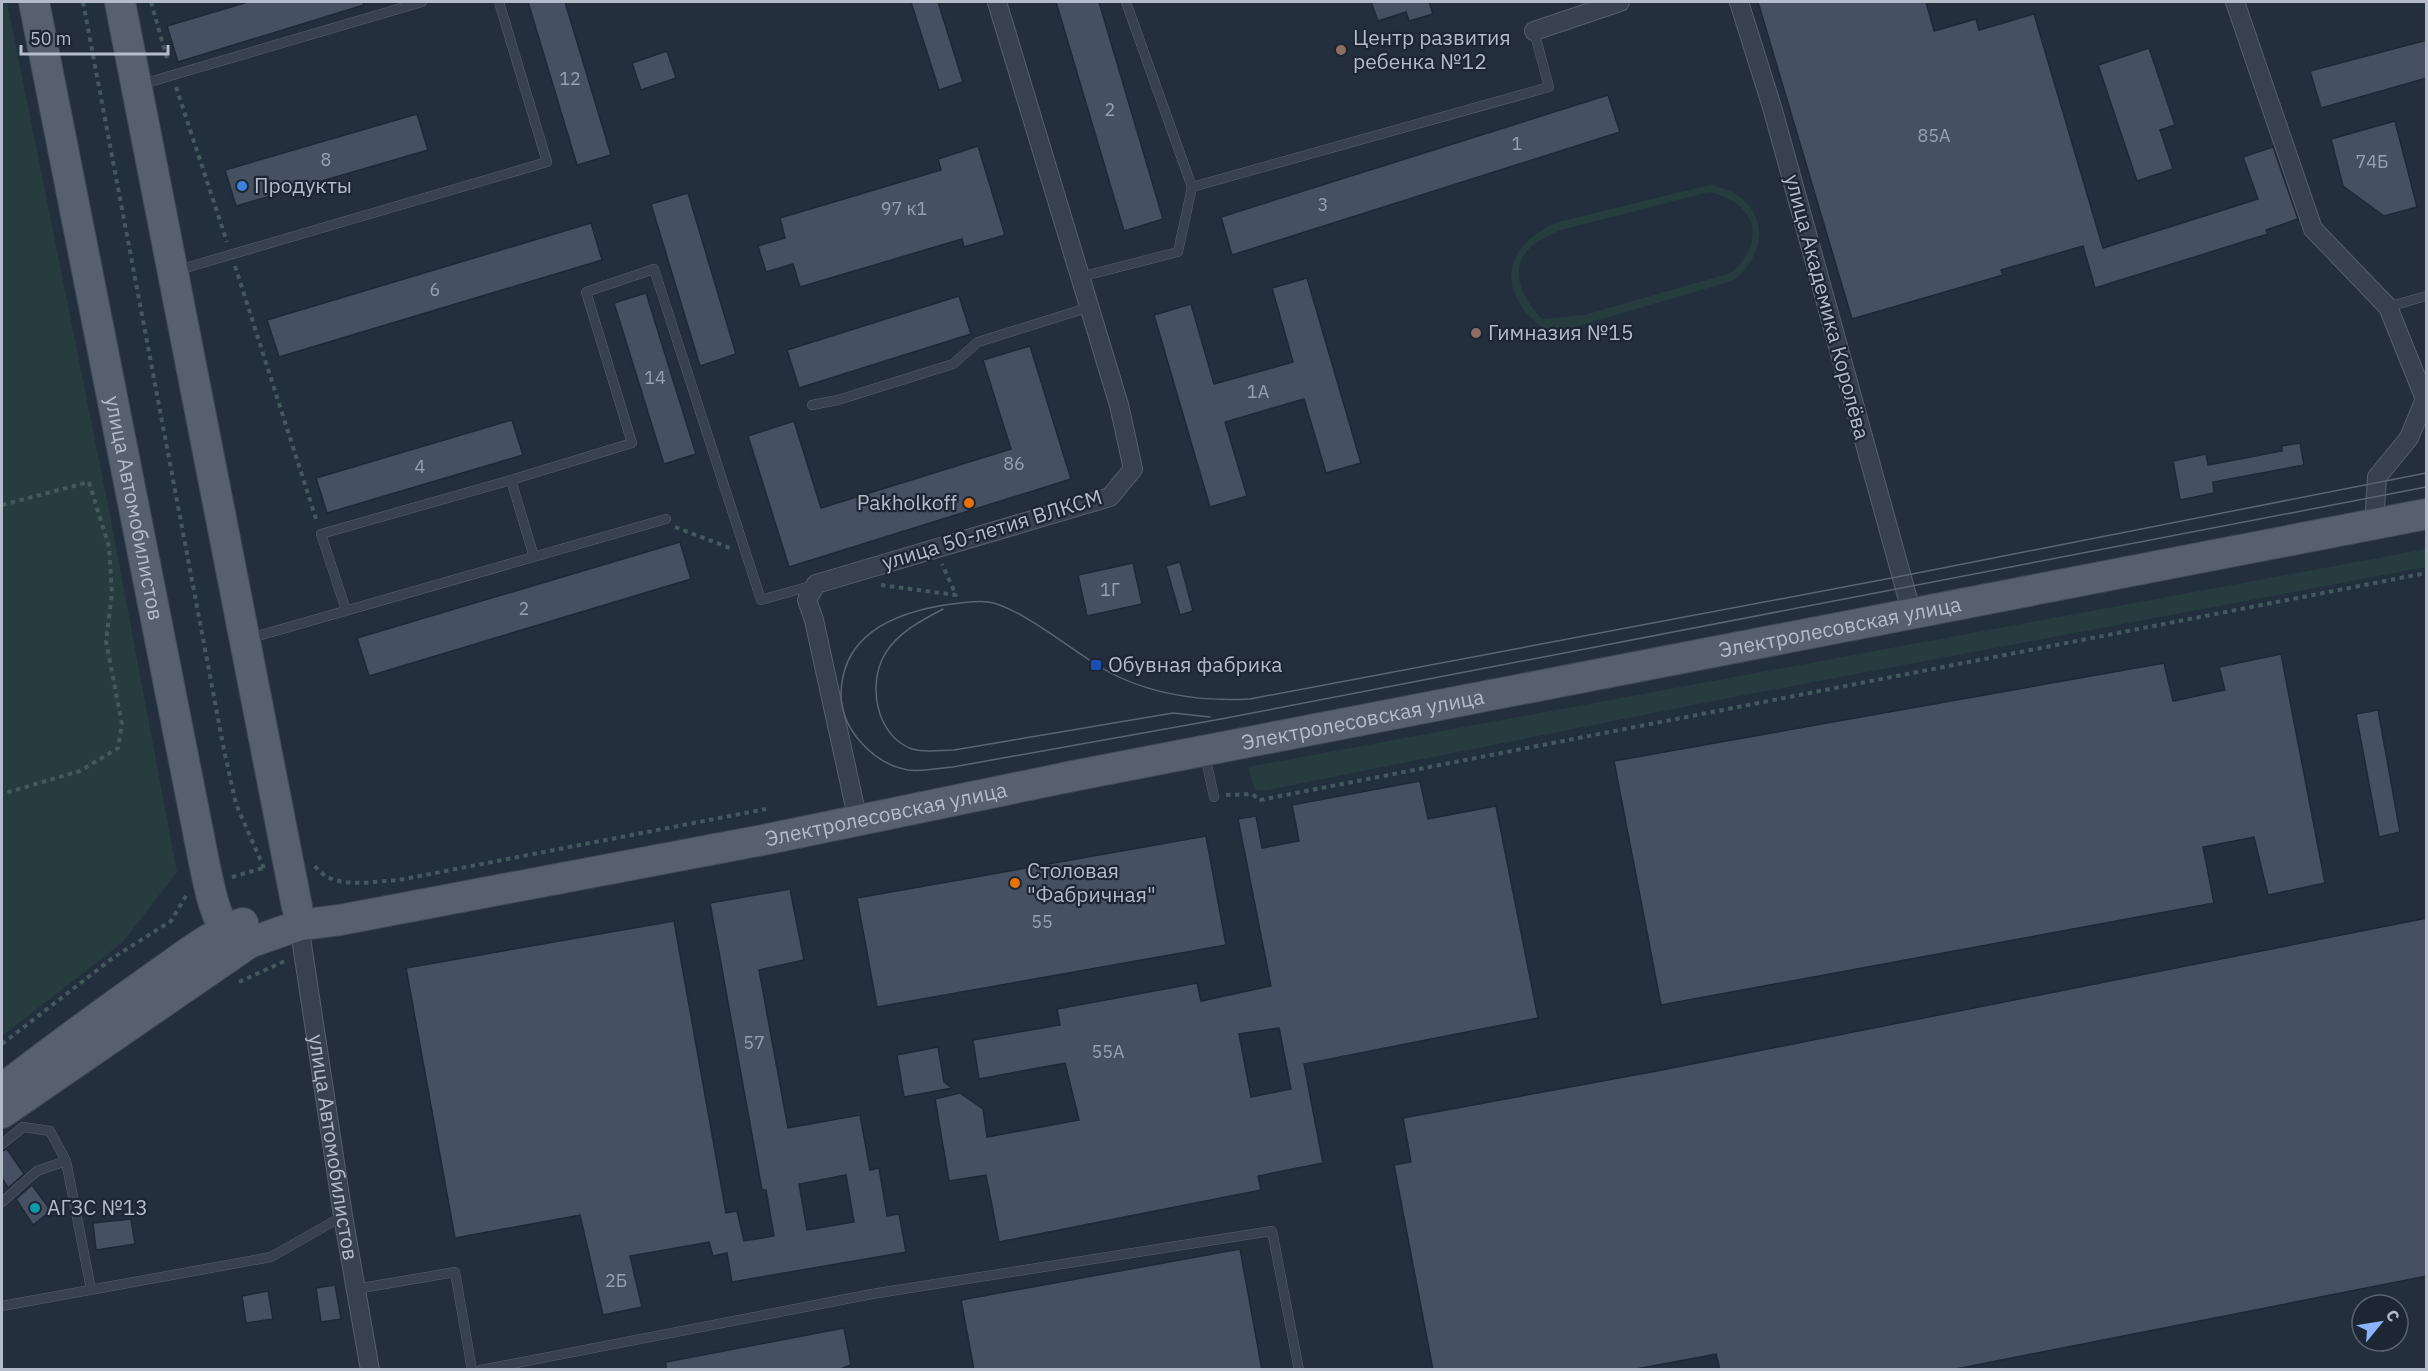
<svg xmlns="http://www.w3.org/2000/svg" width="2428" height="1371" viewBox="0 0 2428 1371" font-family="'IBM Plex Sans',sans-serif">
  <rect width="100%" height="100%" fill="#242f3e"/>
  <!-- green -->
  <g fill="#263c3f" fill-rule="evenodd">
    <polygon points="2,2 7,2 109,510 177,872 123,942 2,1036"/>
    <path d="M1710,185C1765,194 1776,248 1732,281L1568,329L1545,330C1538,324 1530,318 1524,310C1495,270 1519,239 1558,222ZM1709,192C1756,202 1768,241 1731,273L1584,315L1542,319C1525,302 1507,270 1529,249C1538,240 1550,235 1561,230Z"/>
    <polygon points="2426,549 2426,567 1739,696 1267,790 1255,790 1248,767"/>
  </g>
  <!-- building -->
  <g fill="#455162" stroke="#1f2835" stroke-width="1.5" fill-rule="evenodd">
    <polygon points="248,2 363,2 364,5 178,62 167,26"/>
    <polygon points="528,2 565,2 611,155 577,165"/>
    <polygon points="911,2 938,2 963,82 939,90"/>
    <polygon points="1056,2 1099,2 1163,219 1124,231"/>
    <polygon points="1371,2 1429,2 1433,14 1409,21 1406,12 1378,21"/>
    <polygon points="1758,2 1926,2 1934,31 1976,19 1979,30 2034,14 2103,248 2258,199 2243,157 2273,147 2298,219 2266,230 2268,234 2095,288 2083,246 2001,270 2003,275 1852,319"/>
    <polygon points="2427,40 2427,78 2321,108 2310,71"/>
    <polygon points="2149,48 2175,125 2160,130 2173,169 2137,181 2098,65"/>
    <polygon points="667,51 676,78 641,90 632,63"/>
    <polygon points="1608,95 1620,132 1232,255 1221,217"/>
    <polygon points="417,114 428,150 236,206 225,170"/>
    <polygon points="2395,121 2417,207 2384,216 2343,186 2331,139"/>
    <polygon points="978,146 1005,235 964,247 962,239 800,287 793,264 766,272 758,246 785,238 780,218 941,170 938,159"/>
    <polygon points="688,193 736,354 700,366 651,204"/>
    <polygon points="591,223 602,260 279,357 267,320"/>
    <polygon points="1307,278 1361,463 1326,473 1304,399 1225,422 1247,496 1210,507 1154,315 1191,304 1214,384 1293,362 1272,288"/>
    <polygon points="646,293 696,454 664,464 614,303"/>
    <polygon points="959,296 971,334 799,388 787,350"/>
    <polygon points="1030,346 1071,479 789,567 748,436 794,421 821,508 1011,449 983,360"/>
    <polygon points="512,420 523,455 327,513 316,478"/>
    <polygon points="2300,443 2304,465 2213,482 2214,493 2180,500 2173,461 2206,454 2208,465 2282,451 2282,446"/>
    <polygon points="680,542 691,579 369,676 357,638"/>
    <polygon points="1180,562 1193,611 1180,615 1166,566"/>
    <polygon points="1133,563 1142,604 1087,616 1078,575"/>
    <polygon points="2281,654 2325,883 2268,895 2254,837 2203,847 2214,903 1661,1005 1614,761 2164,663 2173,701 2225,690 2219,667"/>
    <polygon points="2378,710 2400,832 2379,837 2356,714"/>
    <path d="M1420,781L1428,819L1496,806L1538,1018L1304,1064L1323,1163L1258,1176L1261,1190L999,1242L986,1175L949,1181L935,1099L960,1093L983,1109L987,1137L1079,1120L1065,1063L979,1079L973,1040L1060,1025L1057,1009L1197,983L1201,1001L1271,986L1238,819L1256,816L1262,848L1299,841L1292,805ZM1279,1028L1291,1089L1251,1097L1239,1034Z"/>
    <polygon points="1206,836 1226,945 877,1007 857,898"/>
    <path d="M790,889L804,960L759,970L788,1128L860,1115L870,1170L879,1168L887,1216L899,1214L906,1252L732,1282L727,1253L713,1256L709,1242L630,1256L642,1307L603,1315L580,1215L455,1238L406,968L674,921L726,1213L737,1211L744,1241L774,1236L766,1190H762L710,903ZM846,1175L854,1222L807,1230L799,1184Z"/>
    <polygon points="2427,918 2427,1276 1951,1370 1720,1370 1716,1354 1631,1370 1433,1370 1394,1165 1411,1162 1403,1118 1662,1070"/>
    <polygon points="938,1047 944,1082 952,1088 904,1097 897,1055"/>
    <polygon points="7,1149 24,1174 8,1188 2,1178 2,1151"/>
    <polygon points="32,1185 51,1211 33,1225 16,1199"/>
    <polygon points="131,1219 135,1244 96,1250 93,1223"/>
    <polygon points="1240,1249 1262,1370 974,1370 961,1300"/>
    <polygon points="335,1285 341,1319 321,1322 316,1288"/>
    <polygon points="268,1291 273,1319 246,1323 242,1296"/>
    <polygon points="844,1328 851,1365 838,1370 666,1370 666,1362"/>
  </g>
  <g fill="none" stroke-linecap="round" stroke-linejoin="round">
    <defs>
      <g id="lane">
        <polyline points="1126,2 1192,187"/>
        <polyline points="139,85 422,2"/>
        <polyline points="175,271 547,162 499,2"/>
        <polyline points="1080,277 1178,252 1192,187 1549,87 1534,31"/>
        <polyline points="2388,307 2426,296"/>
        <polyline points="812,405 838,400 953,364 978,342 1090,307"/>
        <polyline points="534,557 511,480 632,443 586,292 654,269 761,600 814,585"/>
        <polyline points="346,610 321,534 511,480"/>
        <polyline points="247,639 666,519"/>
        <polyline points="1205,755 1214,797"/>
        <polyline points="2,1144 23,1127 50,1131 66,1161 91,1289"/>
        <polyline points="2,1202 37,1171 66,1161"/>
        <polyline points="356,1289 455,1272 472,1370"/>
        <polyline points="2,1306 271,1257 343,1216"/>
        <polyline points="481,1370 872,1294 1272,1231 1299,1370"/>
      </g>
      <g id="street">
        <polyline points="1739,2 1772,107 1912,614"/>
        <polyline points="2235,2 2313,229 2388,307 2425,399 2409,438 2377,477 2374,524"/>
        <polyline points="1534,31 1620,2"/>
        <polyline points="858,821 814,620 807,600 816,584 1110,497 1133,469 1119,405 997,2"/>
        <path id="s1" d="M298,918L343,1216L370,1370"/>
      </g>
      <g id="primary">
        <path id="s2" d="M34,2L204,862C210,890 214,916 231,939L249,943L300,925L340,920L768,839L1073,776L2426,514"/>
        <polyline points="120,2 297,907"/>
        <path d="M2,1089C54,1049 107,1010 161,972C187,954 213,933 243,923"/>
        <polyline points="2,1113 249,943"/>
      </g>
    </defs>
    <!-- lane casing -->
    <use href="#lane" stroke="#565f6c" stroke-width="10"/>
    <!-- street casing -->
    <use href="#street" stroke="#565f6c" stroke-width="20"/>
    <!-- primary casing -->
    <use href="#primary" stroke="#414a57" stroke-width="32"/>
    <!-- path -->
    <g stroke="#44595c" stroke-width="4" stroke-dasharray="4.5 4.5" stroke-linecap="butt">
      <polyline points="83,2 224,750 236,804 264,868"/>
      <polyline points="151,2 168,62"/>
      <polyline points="176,87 227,242"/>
      <polyline points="235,266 317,522"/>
      <polyline points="2,505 89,482 109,547 112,593 106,641 122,724 118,748 80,771 2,794"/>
      <polyline points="675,527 730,548"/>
      <polyline points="881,585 956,595 942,564"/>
      <polyline points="1226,795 1252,794 1260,800 2426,573"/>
      <path d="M315,866C333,891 372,881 399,880L766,809"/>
      <polyline points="232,877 263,868"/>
      <polyline points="239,982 287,960"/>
      <polyline points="2,1044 114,957 171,921 187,894"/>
    </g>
    <!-- lane -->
    <use href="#lane" stroke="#38414e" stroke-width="9"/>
    <!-- street -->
    <use href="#street" stroke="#38414e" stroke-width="18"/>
    <!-- primary -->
    <use href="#primary" stroke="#56606e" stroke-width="30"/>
    <!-- tram -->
    <g stroke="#5a6575" stroke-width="1.5">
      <path d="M2426,473L1902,576L1250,699C1197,702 1139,693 1094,663C1068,647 1017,606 988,602C973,600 954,604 939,606C889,615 842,637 841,694C841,730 874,764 908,770C922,772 939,768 953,767L1221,719L2426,487"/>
      <path d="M943,609C922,620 897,633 885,654C867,684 876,736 912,749C925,753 941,750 954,750L1173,713L1210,717"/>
    </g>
  </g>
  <!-- markers -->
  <g fill="#8d6e63" stroke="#1d2633" stroke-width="2">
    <circle cx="1341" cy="50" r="6"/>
    <circle cx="1476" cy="333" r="6"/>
  </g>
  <circle fill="#3f7fe0" stroke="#1d2633" stroke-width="2" cx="242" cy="186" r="6"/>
  <g fill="#e8710a" stroke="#1d2633" stroke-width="2">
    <circle cx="969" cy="503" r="6"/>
    <circle cx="1015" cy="883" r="6"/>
  </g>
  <rect fill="#1a4fb4" stroke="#1d2633" stroke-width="2" x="1090" y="659" width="12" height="12" rx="3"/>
  <circle fill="#0f9aa8" stroke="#1d2633" stroke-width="2" cx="35" cy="1208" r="6"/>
  <g text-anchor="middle" stroke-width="4.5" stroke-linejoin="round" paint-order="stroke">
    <!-- number labels -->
    <g font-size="18" fill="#98a1af">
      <text x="570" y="85">12</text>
      <text x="1110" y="116">2</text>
      <text x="1934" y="142">85А</text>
      <text x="1517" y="150">1</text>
      <text x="326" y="166">8</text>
      <text x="2372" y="168">74Б</text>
      <text x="1323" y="211">3</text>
      <text x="904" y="215">97 к1</text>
      <text x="435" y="296">6</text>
      <text x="655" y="384">14</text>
      <text x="1258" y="398">1А</text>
      <text x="1014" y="470">86</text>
      <text x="420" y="473">4</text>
      <text x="1110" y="596">1Г</text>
      <text x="524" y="615">2</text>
      <text x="1042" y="928">55</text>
      <text x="754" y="1049">57</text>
      <text x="1108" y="1058">55А</text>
      <text x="616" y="1287">2Б</text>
    </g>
    <!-- poi labels -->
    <g font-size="21" fill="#b4bcc9" stroke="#1d2633" text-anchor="start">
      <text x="1353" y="45">Центр развития<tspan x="1353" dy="24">ребенка №12</tspan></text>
      <text x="254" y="193">Продукты</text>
      <text x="1488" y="340">Гимназия №15</text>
      <text x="957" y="510" text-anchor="end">Pakholkoff</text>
      <text x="1108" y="672">Обувная фабрика</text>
      <text x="1027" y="878">Столовая<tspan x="1027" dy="24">"Фабричная"</tspan></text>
      <text x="47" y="1215">АГЗС №13</text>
    </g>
    <!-- street labels -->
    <g font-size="21" fill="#b4bcc9" stroke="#1d2633">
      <text transform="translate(1827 307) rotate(75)" y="7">улица Академика Королёва</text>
      <text dy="7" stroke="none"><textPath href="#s2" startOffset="516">улица Автомобилистов</textPath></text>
      <text transform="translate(992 530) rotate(-17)" y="7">улица 50-летия ВЛКСМ</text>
      <text dy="7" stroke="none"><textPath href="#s2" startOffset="2600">Электролесовская улица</textPath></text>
      <text dy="7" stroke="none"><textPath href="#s2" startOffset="2114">Электролесовская улица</textPath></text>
      <text dy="7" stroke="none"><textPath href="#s2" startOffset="1628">Электролесовская улица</textPath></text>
      <text dy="7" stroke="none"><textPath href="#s1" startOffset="232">улица Автомобилистов</textPath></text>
    </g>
  </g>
  <!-- border -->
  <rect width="2428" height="1371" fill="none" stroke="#b4bcc9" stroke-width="6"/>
  <!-- north arrow -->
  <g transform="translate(2380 1323) rotate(60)"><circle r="28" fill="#1d2633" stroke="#59626f" stroke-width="1.5"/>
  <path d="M0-4.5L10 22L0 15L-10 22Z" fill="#8ab4f8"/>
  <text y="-9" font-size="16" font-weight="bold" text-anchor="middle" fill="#b4bcc9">С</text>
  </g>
  <!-- scale -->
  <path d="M21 45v9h147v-9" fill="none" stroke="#b4bcc9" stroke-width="3"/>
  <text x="30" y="45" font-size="18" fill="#b4bcc9" stroke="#1d2633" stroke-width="4.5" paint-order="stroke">50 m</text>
</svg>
